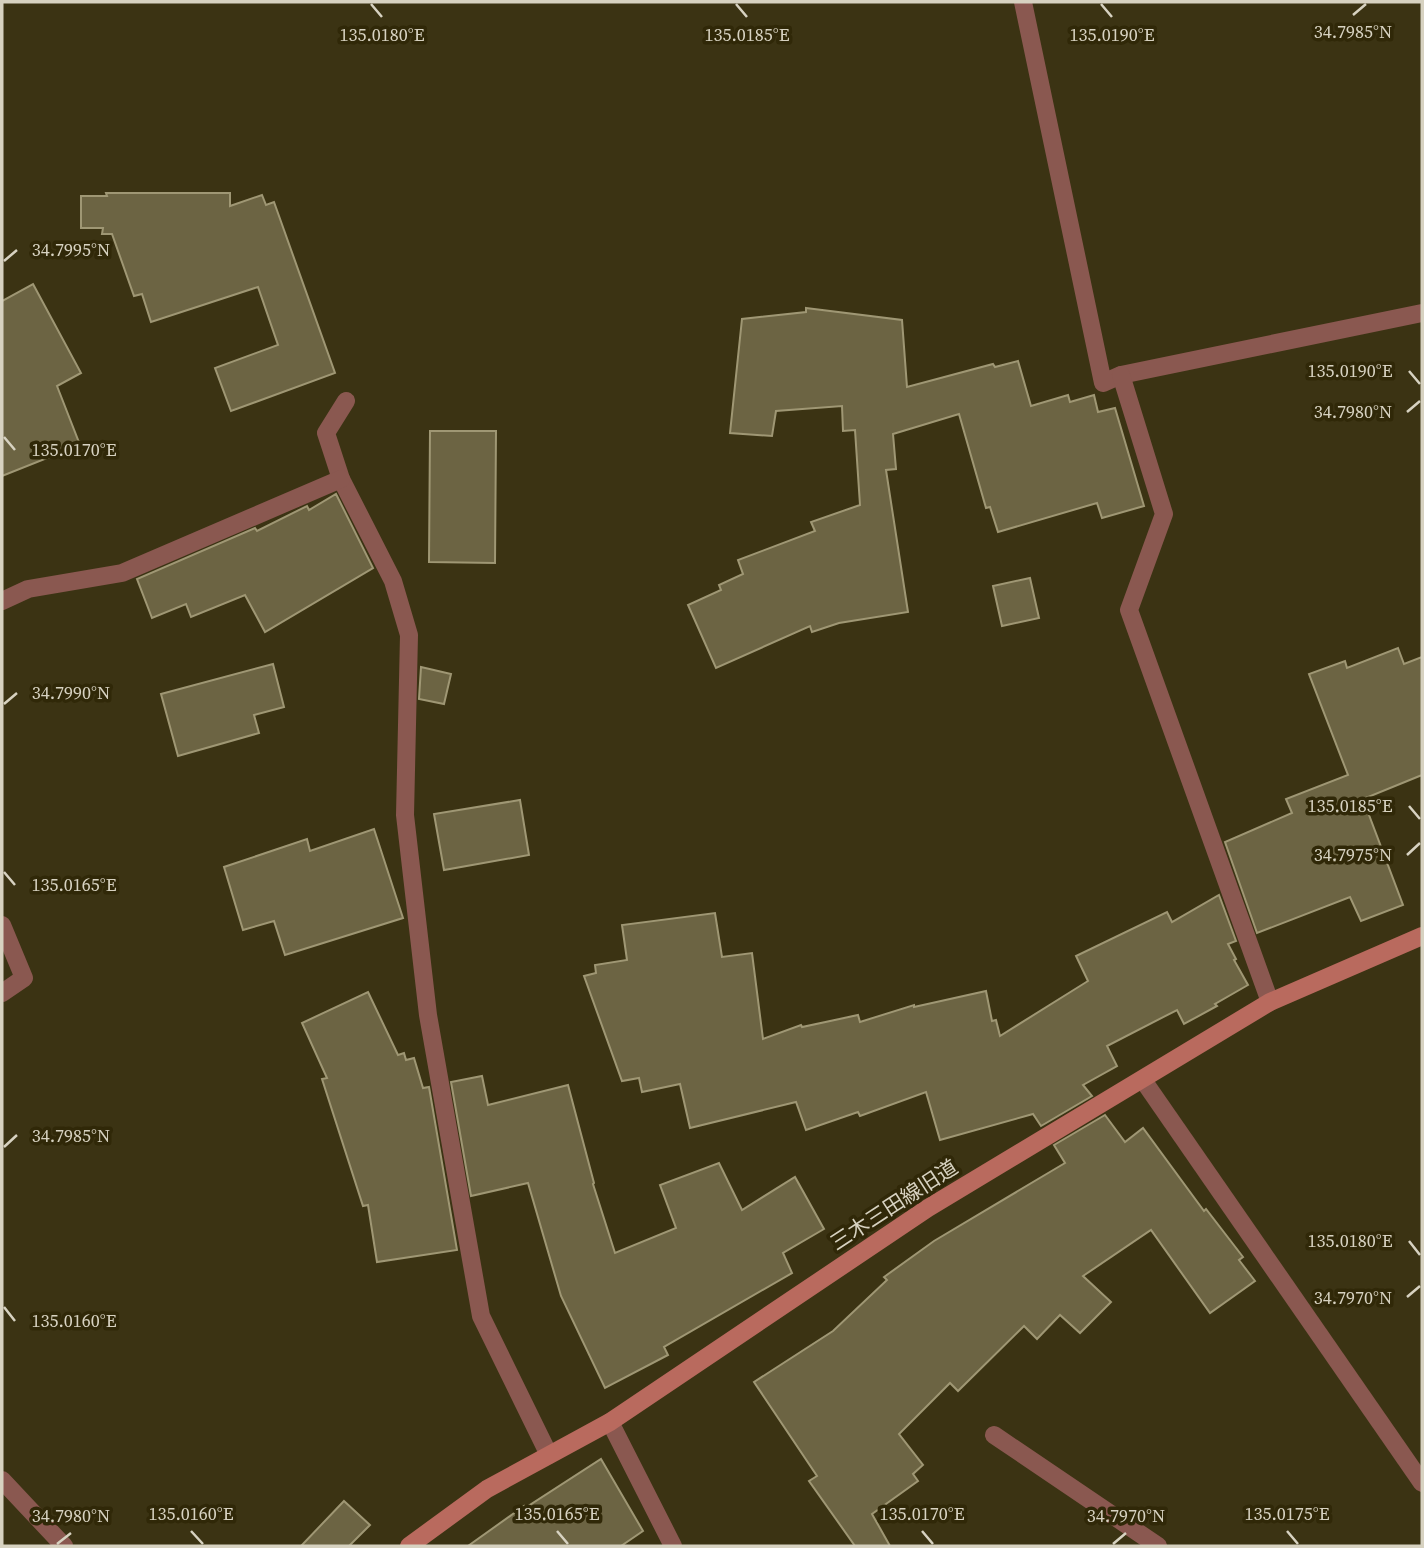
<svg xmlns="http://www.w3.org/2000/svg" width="1424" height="1548" viewBox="0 0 1424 1548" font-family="'Source Serif 4','Noto Sans JP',serif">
  <rect width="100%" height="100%" fill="#3b3313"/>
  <!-- building -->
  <g fill="#6c6443" stroke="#9f9774" stroke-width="2">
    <polygon points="106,193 230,193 230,206 262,195 266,205 274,202 335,373 231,411 215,368 278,345 258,287 151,322 142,294 134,296 112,234 102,234 103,228 81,228 81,196 107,196"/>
    <polygon points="33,284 81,373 57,386 80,445 2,476 2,301"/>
    <polygon points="806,308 902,320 907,387 993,364 995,367 1018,361 1031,406 1068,395 1070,402 1094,395 1098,412 1115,408 1144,506 1102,518 1097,503 998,532 990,507 986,508 959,414 893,434 896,469 886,470 908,612 839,623 812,632 810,626 716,668 688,605 721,590 719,585 743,574 738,560 815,531 811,522 860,505 855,430 843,431 842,406 776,411 772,436 730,433 742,319 806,312"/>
    <polygon points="430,431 496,431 495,563 429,562"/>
    <polygon points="336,494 373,568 265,632 245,595 191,617 186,604 152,618 137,579 255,528 257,531 307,506 309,510"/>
    <polygon points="1030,578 1039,618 1002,626 993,586"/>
    <polygon points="1398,648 1404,664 1422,657 1422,775 1363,799 1403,905 1361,921 1350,897 1257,933 1225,842 1292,813 1286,799 1348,775 1309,674 1345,661 1347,668"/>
    <polygon points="273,664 284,707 254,715 259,733 178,756 161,694"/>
    <polygon points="421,667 451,674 444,704 419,699"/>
    <polygon points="520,800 529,855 444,870 434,814"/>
    <polygon points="374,829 403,918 285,955 274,921 243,930 224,867 307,839 310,851"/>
    <polygon points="1219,895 1236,941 1228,944 1236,959 1234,960 1248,985 1215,1004 1217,1006 1184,1024 1177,1010 1107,1046 1117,1066 1083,1085 1092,1096 1041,1126 1033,1114 940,1140 926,1092 860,1116 858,1112 806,1130 796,1102 690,1128 680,1084 642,1092 639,1078 622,1081 584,976 596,973 595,965 627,960 622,925 715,913 722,957 752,953 763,1039 801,1025 802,1027 858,1015 860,1022 914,1005 914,1007 986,991 992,1021 996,1020 1000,1036 1088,981 1076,956 1167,912 1172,922"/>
    <polygon points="368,992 398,1055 404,1053 406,1060 414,1058 423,1088 429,1087 457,1250 377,1262 368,1205 363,1206 322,1079 327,1078 302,1023"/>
    <polygon points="482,1076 488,1105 568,1085 594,1183 593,1184 615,1253 676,1228 660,1185 719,1163 742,1210 795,1177 824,1229 783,1253 792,1273 664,1347 668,1355 605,1388 561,1296 528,1183 471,1196 451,1082"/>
    <polygon points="1105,1115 1125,1142 1143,1128 1204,1211 1206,1209 1243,1257 1239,1260 1255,1281 1210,1313 1151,1230 1083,1276 1111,1302 1080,1333 1060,1315 1037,1339 1024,1326 958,1391 950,1383 899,1434 923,1465 913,1474 918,1481 872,1514 890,1546 855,1546 809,1481 817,1476 754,1382 833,1331 887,1280 884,1277 934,1241 1065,1163 1054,1145"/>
    <polygon points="601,1459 643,1531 621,1546 468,1546 524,1506 525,1508"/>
    <polygon points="344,1501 370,1525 349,1546 301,1546"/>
  </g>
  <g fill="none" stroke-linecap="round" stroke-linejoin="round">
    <!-- street -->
    <g stroke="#8a5850" stroke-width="18">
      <polyline points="1023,2 1103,383 1121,375 1422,313"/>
      <polyline points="1121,375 1164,514 1129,610 1270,1002"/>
      <polyline points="346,401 326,433 341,479 393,581 409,635 405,815 428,1015 481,1316 549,1455"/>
      <polyline points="2,601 28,589 122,573 341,479"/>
      <polyline points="2,925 24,978 2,993"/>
      <polyline points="1143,1080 1422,1483"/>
      <polyline points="610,1422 673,1546"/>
      <polyline points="994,1435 1158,1546"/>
      <polyline points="2,1480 64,1546"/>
    </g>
    <!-- secondary -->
    <polyline stroke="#b96a5e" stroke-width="18" points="409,1546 487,1489 610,1422 928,1208 1270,1002 1422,936"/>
  </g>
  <!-- ticks -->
  <path fill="none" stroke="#d7d2c1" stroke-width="2.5" d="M371,4L382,17M736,4L747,17M1101,4L1112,17M1353,15L1366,4M4,261L17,250M1409,371L1420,384M1407,412L1420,401M4,437L15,450M4,704L17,693M1409,806L1420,819M1407,855L1420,843M4,872L15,885M4,1147L17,1135M1409,1241L1420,1255M1407,1297L1420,1286M4,1307L15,1321M191,1531L203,1544M557,1531L568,1544M922,1531L933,1544M1287,1531L1298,1544M57,1544L71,1533M1113,1544L1126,1533"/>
  <g text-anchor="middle" stroke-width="7" stroke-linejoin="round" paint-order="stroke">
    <!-- street labels -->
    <g font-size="21" fill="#d7d2c1" stroke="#302808">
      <text transform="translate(894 1205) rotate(-33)" y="7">三木三田線旧道</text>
    </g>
  </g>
  <g font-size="18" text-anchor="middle" fill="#d7d2c1" stroke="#302808" stroke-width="7" stroke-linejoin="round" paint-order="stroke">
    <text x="1353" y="38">34.7985°N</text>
    <text x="382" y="41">135.0180°E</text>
    <text x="747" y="41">135.0185°E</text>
    <text x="1112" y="41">135.0190°E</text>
    <text x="71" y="256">34.7995°N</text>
    <text x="1350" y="377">135.0190°E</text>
    <text x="1353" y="418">34.7980°N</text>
    <text x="74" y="456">135.0170°E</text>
    <text x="71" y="699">34.7990°N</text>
    <text x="1350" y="812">135.0185°E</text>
    <text x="1353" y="861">34.7975°N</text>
    <text x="74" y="891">135.0165°E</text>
    <text x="71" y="1142">34.7985°N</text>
    <text x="1350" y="1247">135.0180°E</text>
    <text x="1353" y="1304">34.7970°N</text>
    <text x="74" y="1327">135.0160°E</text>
    <text x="191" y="1520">135.0160°E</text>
    <text x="557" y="1520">135.0165°E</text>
    <text x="922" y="1520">135.0170°E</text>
    <text x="1287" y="1520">135.0175°E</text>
    <text x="71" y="1522">34.7980°N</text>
    <text x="1126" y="1522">34.7970°N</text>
  </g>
  <!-- border -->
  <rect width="1424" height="1548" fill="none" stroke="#d7d2c1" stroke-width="7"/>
</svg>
